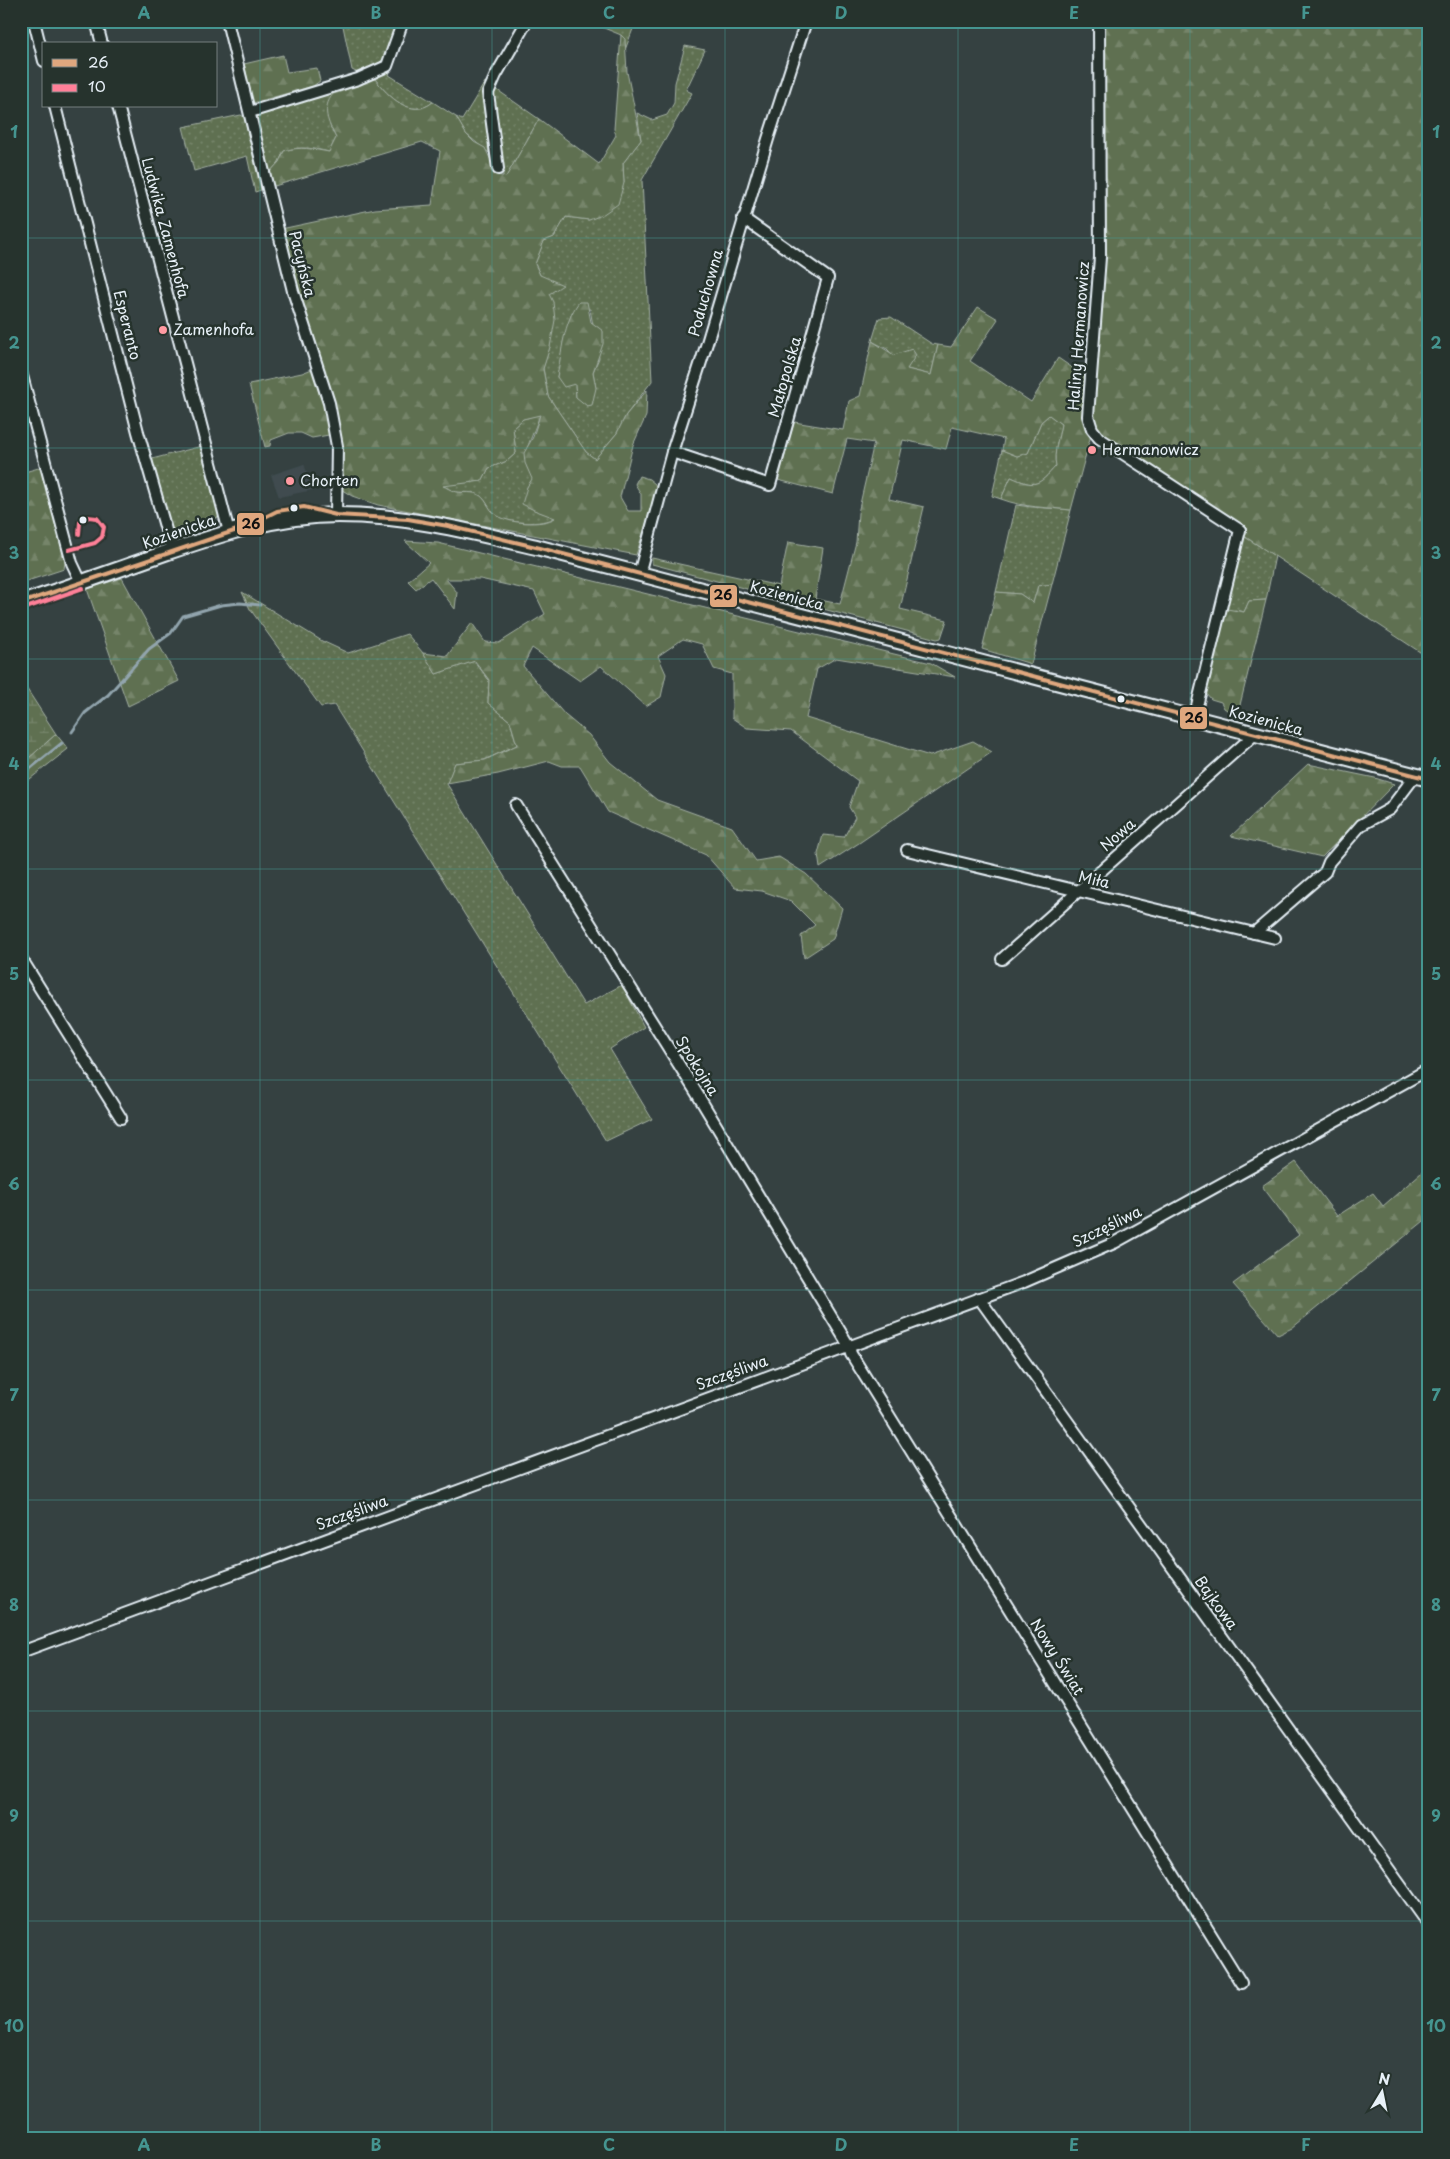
<svg xmlns="http://www.w3.org/2000/svg" width="1450" height="2159" viewBox="0 0 1450 2159" font-family="'Playpen Sans',sans-serif">
  <defs>
    <pattern id="grass-dots" width="8" height="8" patternUnits="userSpaceOnUse" patternTransform="scale(1.25)"><rect width="8" height="8" fill="#5f7051"/><path d="M2 2h.1M6 6h.1" fill="none" stroke="#76856b" stroke-width="1.8" stroke-linecap="round"/></pattern>
    <pattern id="forest-firs" width="22" height="20" patternUnits="userSpaceOnUse" patternTransform="scale(1.25)"><rect width="22" height="20" fill="#5f7051"/><path d="M5 1l3.5 6h-7zM16 11l3.5 6h-7z" fill="#76856b"/></pattern>
    <pattern id="wetland-marsh" width="20" height="14" patternUnits="userSpaceOnUse" patternTransform="scale(1.25)"><rect width="20" height="14" fill="#5f7051"/><path d="M1 5h8M5 5V1M11 12h8M15 12V8" fill="none" stroke="#76856b"/></pattern>
  </defs>
  <rect width="100%" height="100%" fill="#354141"/>
  <filter id="ink" filterUnits="userSpaceOnUse"><feTurbulence type="fractalNoise" baseFrequency=".02" numOctaves="2"/><feDisplacementMap in="SourceGraphic" scale="10" xChannelSelector="R" yChannelSelector="G"/><feConvolveMatrix kernelMatrix="1 2 1 2 8 2 1 2 1" color-interpolation-filters="sRGB"/></filter>
  <g filter="url(#ink)">
    <!-- built -->
    <polygon fill="#3f4b4f" points="304,464 313,490 279,497 271,475"/>
    <!-- grass -->
    <g fill="url(#grass-dots)" stroke="#a4b0a4" fill-rule="evenodd">
      <path d="M342,21H398C389,50 390,63 358,73L352,70Z"/>
      <polygon points="587,21 636,21 625,50 621,35"/>
      <path d="M685,46L705,50L686,90L692,93L642,180L652,381L626,415L617,433L595,459L586,452L548,396L543,368L550,347L549,294L535,264L544,241L554,237L566,217L589,220L624,183L623,163L641,140L637,113L652,120L667,115L674,103L675,83ZM590,309L599,358L593,372L596,388L576,397L575,384L557,377L564,339L572,312Z"/>
      <path d="M390,72L389,75L433,102C411,120 388,96 375,79C360,80 348,91 333,94L330,126L336,138L329,152C313,148 300,146 284,151L279,162L269,173L254,118L268,110Z"/>
      <path d="M485,82L487,83C480,106 489,130 489,153L466,134L456,117L462,120Z"/>
      <polygon points="493,87 539,119 506,177 503,176 491,95"/>
      <polygon points="241,115 244,117 261,190 255,192 247,156 194,171 183,127"/>
      <polygon points="891,317 932,344 938,345 931,375 907,369 887,349 872,341 879,318"/>
      <path d="M540,414C538,422 525,451 525,456C525,464 529,471 533,479L527,487L534,510L556,517C544,526 504,524 493,513C488,507 486,499 479,495C473,491 463,493 456,492C451,491 446,487 442,485L482,481L489,468L507,461L516,453L513,428L523,419Z"/>
      <path d="M1049,415L1061,424C1059,438 1053,452 1056,466C1038,486 1036,488 1011,477L1001,499L992,496L1002,450L1017,456L1028,453L1041,422Z"/>
      <polygon points="202,446 220,517 170,531 152,459"/>
      <path d="M1016,505C1034,508 1053,508 1071,510L1052,584L1038,586L1033,603L1020,594L996,592Z"/>
      <polygon points="1237,532 1275,556 1266,600 1249,601 1244,612 1235,610 1220,617"/>
      <polygon points="242,592 322,641 348,653 407,634 423,653 436,674 474,661 489,680 488,703 510,721 517,745 484,760 455,763 447,784 584,1005 622,985 644,1027 610,1049 652,1119 606,1141 334,705 321,707 250,609"/>
    </g>
    <!-- forest -->
    <g fill="url(#forest-firs)" stroke="#a4b0a4" fill-rule="evenodd">
      <path d="M1100,21H1429V658L1091,435L1071,510C1046,507 1025,508 1001,499L1011,477C1036,488 1038,486 1056,466C1053,452 1059,438 1061,424L1049,415L1041,422L1028,453L1017,456L1002,450L1004,439L952,427L946,449L903,440L889,499L924,507L900,609L947,620L941,638L937,639L652,564V558L779,586L788,542L823,548L815,599L840,604L856,542L858,513L874,443L847,439L833,494L778,480L794,422L843,430L849,401L860,396L872,341L894,355L912,349L916,355L907,369L931,375L938,345L951,347L978,307L998,319L970,361L1031,402L1058,358L1080,373H1092Z"/>
      <path d="M621,35L625,39L627,72L641,140L623,163L624,183L618,204L602,215L589,220L566,217L554,237L544,241L535,264L540,275L563,285L549,294L553,302L555,320L550,347L543,369L548,396L586,452L595,459L617,433L626,415L647,390L646,416L633,445L620,497L628,511H641V494L635,484L639,476L649,479L655,484L657,490L636,555L378,505L352,496L339,488L342,456L340,433L312,438L301,433H289L271,440L270,446L265,447L249,384L302,373L322,365L297,291L281,229L375,209L432,205L440,151L422,142L271,187L269,173L279,162L284,151C301,146 312,149 329,152L336,138C328,122 321,109 333,94C348,91 360,80 375,79C388,96 411,120 433,102L456,117L466,134L474,142L485,148L498,175L506,177L539,119L599,164L616,135L614,129ZM540,415L533,437L524,453L525,463L532,479L527,487L522,504L534,510L555,518C543,526 507,524 495,514C488,509 486,497 477,494C470,491 461,494 454,491C450,490 446,487 443,486L482,481L489,468L507,461L516,453L513,428L523,419Z"/>
      <polygon points="283,55 287,72 317,68 320,81 313,86 253,103 244,64"/>
      <path d="M579,302H587L591,322L603,331V344L593,372L596,388L592,405L587,406L576,397L575,384L564,387L557,377C562,352 563,323 579,302Z"/>
      <polygon points="42,467 65,562 64,569 21,583 21,473"/>
      <polygon points="405,541 438,543 931,663 955,677 836,658 817,669 806,718 930,756 973,741 992,752 859,843 820,868 818,854 823,835 844,837 855,817 849,807 858,781 791,731 747,728 732,718 732,674 714,669 702,644 683,639 658,656 666,674 661,697 646,706 601,666 580,681 532,648 523,666 565,715 589,735 610,762 657,800 732,827 756,861 779,857 806,874 842,908 833,939 804,958 801,936 815,925 791,901 762,891 735,888 706,855 608,812 580,766 562,766 549,761 498,774 447,783 455,763 485,760 517,745 510,721 488,703 489,680 475,661 436,674 423,653 447,656 472,623 485,642 499,643 545,614 534,591 480,579 446,579 457,592 455,609 431,578 416,589 408,581 429,563"/>
      <polygon points="122,578 179,681 128,706 87,589"/>
      <polygon points="1052,584 1031,664 982,649 996,592 1020,594 1033,603 1038,586"/>
      <polygon points="1266,600 1237,717 1224,708 1221,702 1211,699 1205,692 1220,617 1227,609 1244,612 1249,601"/>
      <polygon points="56,734 68,749 21,786 21,765"/>
      <polygon points="1308,764 1375,778 1394,784 1322,857 1231,836"/>
      <polygon points="1296,1162 1337,1216 1373,1193 1383,1206 1429,1166 1429,1217 1292,1328 1278,1335 1233,1284 1299,1235 1262,1186"/>
    </g>
    <!-- wetland -->
    <polygon fill="url(#wetland-marsh)" stroke="#a4b0a4" points="21,680 56,734 21,765"/>
    <g fill="none" stroke-linecap="round" stroke-linejoin="round">
      <!-- stream -->
      <g stroke="#92a5ae" stroke-width="3">
        <polyline points="72,732 85,713 108,695 149,649 171,633 183,616 221,605 240,603 260,605"/>
        <polyline points="21,776 62,743"/>
      </g>
      <defs>
        <g id="street">
          <polyline points="34,21 44,61"/>
          <polyline points="96,21 102,44"/>
          <polyline points="227,21 293,291 329,403 337,446 336,515"/>
          <polyline points="1099,21 1100,257 1088,416 1092,429 1099,438 1240,530 1194,718"/>
          <polyline points="55,106 138,432 172,551"/>
          <polyline points="118,106 229,532"/>
          <polyline points="250,112 358,79 387,66 403,21"/>
          <polyline points="498,169 488,93 496,75 527,21"/>
          <polyline points="21,372 72,563 81,582"/>
          <polyline points="672,452 770,485 828,278 743,218"/>
          <polyline points="639,574 672,452 707,343 768,139 806,21"/>
          <polyline points="516,805 696,1092 849,1346 851,1354 1241,1983"/>
          <polyline points="907,850 1275,938"/>
          <polyline points="1254,933 1325,872 1329,862 1361,825 1390,809 1415,776"/>
          <polyline points="21,958 121,1118"/>
          <polyline points="1002,959 1254,735"/>
          <polyline points="979,1298 1429,1925"/>
          <polyline points="21,1652 1024,1282 1114,1243 1429,1069"/>
        </g>
        <path id="secondary" d="M21,603C69,587 117,570 165,553C221,534 278,515 338,515C407,515 473,532 540,548L1429,779"/>
      </defs>
      <!-- street casing -->
      <use href="#street" stroke="#e8f1f8" stroke-width="14"/>
      <!-- secondary casing -->
      <use href="#secondary" stroke="#e8f1f8" stroke-width="18"/>
      <!-- street -->
      <use href="#street" stroke="#26332d" stroke-width="10"/>
      <!-- secondary -->
      <use href="#secondary" stroke="#26332d" stroke-width="14"/>
      <defs>
        <polyline id="bus-1" points="21,603 243,528 277,511 304,507 336,515 408,519 448,526 540,548 1429,779"/>
        <g id="bus-2">
          <polyline points="69,550 95,543 102,537 104,527 97,518 88,517 80,522 79,534"/>
          <polyline points="23,609 83,588"/>
        </g>
      </defs>
      <!-- bus-1 casing -->
      <use href="#bus-1" stroke="#26332d" stroke-width="8"/>
      <!-- bus-2 casing -->
      <use href="#bus-2" stroke="#26332d" stroke-width="8"/>
      <!-- bus-1 -->
      <use href="#bus-1" stroke="#dfa77e" stroke-width="4"/>
      <!-- bus-2 -->
      <use href="#bus-2" stroke="#ff8098" stroke-width="4"/>
    </g>
  </g>
  <!-- grid -->
  <path fill="none" stroke="#459590" stroke-width="1" stroke-opacity="0.55" d="M260,21V2138M492,21V2138M725,21V2138M958,21V2138M1190,21V2138M21,238H1429M21,448H1429M21,659H1429M21,869H1429M21,1080H1429M21,1290H1429M21,1500H1429M21,1711H1429M21,1921H1429"/>
  <!-- markers -->
  <g fill="#ff9aa2" stroke="#26332d" stroke-width="2">
    <circle cx="163" cy="330" r="5"/>
    <circle cx="1092" cy="450" r="5"/>
    <circle cx="290" cy="481" r="5"/>
  </g>
  <g fill="#e8f1f8" stroke="#26332d" stroke-width="2">
    <circle cx="294" cy="508" r="4.5"/>
    <circle cx="83" cy="520" r="4.5"/>
    <circle cx="1121" cy="699" r="4.5"/>
  </g>
  <g text-anchor="middle" stroke-width="5" stroke-linejoin="round" paint-order="stroke">
    <!-- street labels -->
    <g font-size="15" fill="#e8f1f8" stroke="#26332d">
      <text transform="translate(165 228) rotate(75)" y="5">Ludwika Zamenhofa</text>
      <text transform="translate(302 264) rotate(76)" y="5">Pacyńska</text>
      <text transform="translate(706 293) rotate(-74)" y="5">Poduchowna</text>
      <text transform="translate(127 325) rotate(76)" y="5">Esperanto</text>
      <text transform="translate(1079 336) rotate(-86)" y="5">Haliny Hermanowicz</text>
      <text transform="translate(785 377) rotate(-74)" y="5">Małopolska</text>
      <text transform="translate(179 532) rotate(-19)" y="5">Kozienicka</text>
      <text transform="translate(787 596) rotate(15)" y="5">Kozienicka</text>
      <text transform="translate(1266 721) rotate(15)" y="5">Kozienicka</text>
      <text transform="translate(1118 835) rotate(-41)" y="5">Nowa</text>
      <text transform="translate(1094 880) rotate(13)" y="5">Miła</text>
      <text transform="translate(697 1066) rotate(58)" y="5">Spokojna</text>
      <text transform="translate(1107 1227) rotate(-26)" y="5">Szczęśliwa</text>
      <text transform="translate(732 1373) rotate(-20)" y="5">Szczęśliwa</text>
      <text transform="translate(352 1513) rotate(-20)" y="5">Szczęśliwa</text>
      <text transform="translate(1216 1603) rotate(54)" y="5">Bajkowa</text>
      <text transform="translate(1057 1657) rotate(58)" y="5">Nowy Świat</text>
    </g>
    <!-- poi labels -->
    <g font-size="15" fill="#e8f1f8" stroke="#26332d" text-anchor="start">
      <text x="173" y="335">Zamenhofa</text>
      <text x="1102" y="455">Hermanowicz</text>
      <text x="300" y="486">Chorten</text>
    </g>
  </g>
  <g stroke="#26332d" stroke-width="2">
    <rect x="236" y="512" width="29" height="24" rx="5" fill="#dfa77e"/>
    <rect x="709" y="584" width="29" height="24" rx="5" fill="#dfa77e"/>
    <rect x="1179" y="706" width="29" height="24" rx="5" fill="#dfa77e"/>
  </g>
  <g font-size="14" text-anchor="middle" font-weight="bold" fill="#111">
    <text x="251" y="529">26</text>
    <text x="723" y="600">26</text>
    <text x="1194" y="723">26</text>
  </g>
  <!-- margin -->
  <rect width="1450" height="2159" fill="none" stroke="#26332d" stroke-width="55"/>
  <!-- legend -->
  <rect x="42" y="42" width="175" height="65" fill="#26332d" stroke="#747f7e"/>
  <rect x="52" y="59" width="25" height="8" fill="#dfa77e" stroke="#747f7e"/>
  <text x="88" y="68" font-size="15" fill="#e8f1f8">26</text>
  <rect x="52" y="84" width="25" height="8" fill="#ff8098" stroke="#747f7e"/>
  <text x="88" y="92" font-size="15" fill="#e8f1f8">10</text>
  <!-- north arrow -->
  <g transform="translate(1382 2092) rotate(10)" stroke="#26332d" stroke-width="4" paint-order="stroke">
  <path d="M0-4L9 19L0 12L-9 19Z" fill="#e8f1f8"/>
  <text y="-8" font-size="14" font-weight="bold" text-anchor="middle" fill="#e8f1f8">N</text>
  </g>
  <rect x="28" y="28" width="1394" height="2104" fill="none" stroke="#459590" stroke-width="2"/>
  <g font-size="16" text-anchor="middle" font-weight="bold" fill="#459590">
    <text x="144" y="19">A</text>
    <text x="376" y="19">B</text>
    <text x="609" y="19">C</text>
    <text x="841" y="19">D</text>
    <text x="1074" y="19">E</text>
    <text x="1306" y="19">F</text>
    <text x="14" y="138">1</text>
    <text x="1436" y="138">1</text>
    <text x="14" y="349">2</text>
    <text x="1436" y="349">2</text>
    <text x="14" y="559">3</text>
    <text x="1436" y="559">3</text>
    <text x="14" y="770">4</text>
    <text x="1436" y="770">4</text>
    <text x="14" y="980">5</text>
    <text x="1436" y="980">5</text>
    <text x="14" y="1190">6</text>
    <text x="1436" y="1190">6</text>
    <text x="14" y="1401">7</text>
    <text x="1436" y="1401">7</text>
    <text x="14" y="1611">8</text>
    <text x="1436" y="1611">8</text>
    <text x="14" y="1822">9</text>
    <text x="1436" y="1822">9</text>
    <text x="14" y="2032">10</text>
    <text x="1436" y="2032">10</text>
    <text x="144" y="2151">A</text>
    <text x="376" y="2151">B</text>
    <text x="609" y="2151">C</text>
    <text x="841" y="2151">D</text>
    <text x="1074" y="2151">E</text>
    <text x="1306" y="2151">F</text>
  </g>
</svg>
